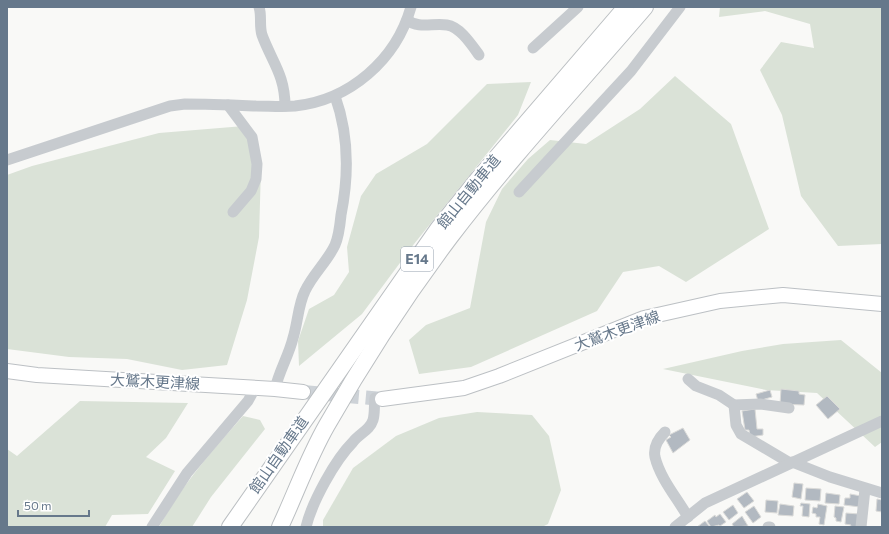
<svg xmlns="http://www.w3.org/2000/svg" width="889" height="534" viewBox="0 0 889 534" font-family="Commissioner,'Noto Sans JP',sans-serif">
  <rect width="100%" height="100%" fill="#f9f9f7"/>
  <!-- green -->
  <g fill="#dae2d7">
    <polygon points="720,7 882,7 882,244 838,246 801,196 782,115 760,70 781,42 814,48 810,24 765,11 719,17"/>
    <polygon points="675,76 731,124 769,229 686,282 659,266 623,272 597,311 471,367 419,374 409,340 426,325 470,308 486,222 502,189 528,159 550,140 586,144 640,109"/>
    <polygon points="531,82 518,115 414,244 362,314 299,366 298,341 309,309 334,295 349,272 347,247 361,196 376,174 427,144 487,84"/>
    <polygon points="244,126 261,168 259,237 247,300 227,365 182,370 127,359 69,357 7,349 7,175 32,166 159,133"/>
    <polygon points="841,340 882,373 882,442 875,447 817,393 766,390 663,369 742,351 783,344"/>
    <polygon points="80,401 188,403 166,438 146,457 175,471 148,514 112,515 105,527 7,527 7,449 17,456"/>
    <polygon points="477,412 532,415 549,436 561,490 548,524 542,527 323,527 323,520 353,468 396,436 439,418"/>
    <path d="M243,416L260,420L265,429L211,497L192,527H159C181,486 212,451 243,416Z"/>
  </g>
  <!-- building -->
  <g fill="#b2b9c1" stroke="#dbdbd9">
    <polygon points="781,389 799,391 799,394 805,395 804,405 780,404"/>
    <polygon points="770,390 772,397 758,401 756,394"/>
    <polygon points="827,396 840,409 828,419 816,405"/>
    <polygon points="755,409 757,429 763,429 763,435 750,437 749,430 745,430 742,411"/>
    <polygon points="683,428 690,440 673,453 666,440 671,437 669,435"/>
    <polygon points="794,483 803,484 801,499 792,497"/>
    <polygon points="806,488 821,489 820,501 805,500"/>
    <polygon points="747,492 754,501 744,508 737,499"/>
    <polygon points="826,493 840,495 839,504 825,503"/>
    <polygon points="850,494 861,496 860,507 844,505 845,498 850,498"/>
    <polygon points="877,499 882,500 882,512 876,511"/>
    <polygon points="766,500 778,501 777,513 765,512"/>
    <polygon points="801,503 810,504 809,517 802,516 803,506 800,506"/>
    <polygon points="780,504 794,506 793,516 778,515"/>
    <polygon points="818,504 827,506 824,525 819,524 820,517 816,517 816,514 812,513 813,507 817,508"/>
    <polygon points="733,505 738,513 729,520 723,512"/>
    <polygon points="754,506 761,517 753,523 745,512"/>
    <polygon points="835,506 844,507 841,522 836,521 836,518 834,517"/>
    <polygon points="846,513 859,514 857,527 850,527 851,525 845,524"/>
    <polygon points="720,514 726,522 720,526 719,525 711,527 707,521 715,515 716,517"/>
    <polygon points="742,516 748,526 734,527 732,524"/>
    <polygon points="705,521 710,527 697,527"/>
  </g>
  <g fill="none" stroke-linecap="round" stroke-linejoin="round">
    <!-- major-tunnel -->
    <polyline stroke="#cdd2d7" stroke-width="14" stroke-dasharray="14 7" stroke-linecap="butt" points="303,392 382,399"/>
    <defs>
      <g id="major">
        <polyline points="7,371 37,375 275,389 303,392"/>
        <polyline points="382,399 464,388 499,376 644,318 720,301 783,295 882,304"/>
      </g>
      <g id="highway">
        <polyline points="230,527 438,229 479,178 626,7"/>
        <path d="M280,527C296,493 308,458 327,425C364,360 405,297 450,237C511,157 580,83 645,7"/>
      </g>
    </defs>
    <!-- major casing -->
    <use href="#major" stroke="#bcc0c4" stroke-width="16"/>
    <!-- highway casing -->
    <use href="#highway" stroke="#bbbfc2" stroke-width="18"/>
    <!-- minor -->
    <g stroke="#c7cbcf" stroke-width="11">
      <path d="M259,7C262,16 259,25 262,35C272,62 285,75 285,106"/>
      <path d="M407,20C419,29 432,23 447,25C460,27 471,44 479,55"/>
      <polyline points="533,48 578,7"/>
      <polyline points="228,105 252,137 257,164 256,179 251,191 233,212"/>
      <path d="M7,160L170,106L185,104C209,104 232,105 256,106C269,106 282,107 295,106C350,100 396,60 411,7"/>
      <polyline points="519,192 631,71 680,7"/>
      <polyline points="688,379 696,386 719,395 734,405 760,404 789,408"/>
      <path d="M275,389C279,371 289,355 293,338C298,322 298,305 305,291C313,274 327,262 335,245C339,236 340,225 341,215C349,175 349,135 335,96"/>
      <polyline points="734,405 736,425 741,434 790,463"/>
      <path d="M665,432C659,438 653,447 655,457C660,478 677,498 688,517"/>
      <polyline points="792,462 830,477 882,493"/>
      <polyline points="152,527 187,473 248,401 255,388"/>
      <path d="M306,527C312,502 335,460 353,442C359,434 370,430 373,420C375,413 374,405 375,398"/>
      <polyline points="675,527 705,503 882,421"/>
      <polyline points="768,527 770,527"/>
      <polyline points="861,527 865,489"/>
    </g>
    <!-- major -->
    <use href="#major" stroke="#fff" stroke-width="14"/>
    <!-- highway -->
    <use href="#highway" stroke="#fff" stroke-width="16"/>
  </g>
  <g text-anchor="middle" stroke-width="4" stroke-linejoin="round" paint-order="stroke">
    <!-- shield labels -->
    <rect fill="#fff" stroke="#94a0ae" stroke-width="1" x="401" y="247" width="32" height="24" rx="3"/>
    <g font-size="14" font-weight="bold" fill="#66788b">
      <text x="417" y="264">E14</text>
    </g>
    <!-- street labels -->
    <g font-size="15" fill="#66788b" stroke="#fff">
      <text transform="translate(469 192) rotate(-51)" y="5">館山自動車道</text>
      <text transform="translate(617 331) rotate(-20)" y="5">大鷲木更津線</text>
      <text transform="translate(155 382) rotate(3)" y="5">大鷲木更津線</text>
      <text transform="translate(279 455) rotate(-55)" y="5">館山自動車道</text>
    </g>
  </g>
  <!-- border -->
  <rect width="889" height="534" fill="none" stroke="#66788b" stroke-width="16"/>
  <!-- scale -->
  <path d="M18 510v6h71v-6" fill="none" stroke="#66788b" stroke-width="2"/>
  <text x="24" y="510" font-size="12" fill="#66788b" stroke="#ffffff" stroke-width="3" paint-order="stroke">50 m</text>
</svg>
